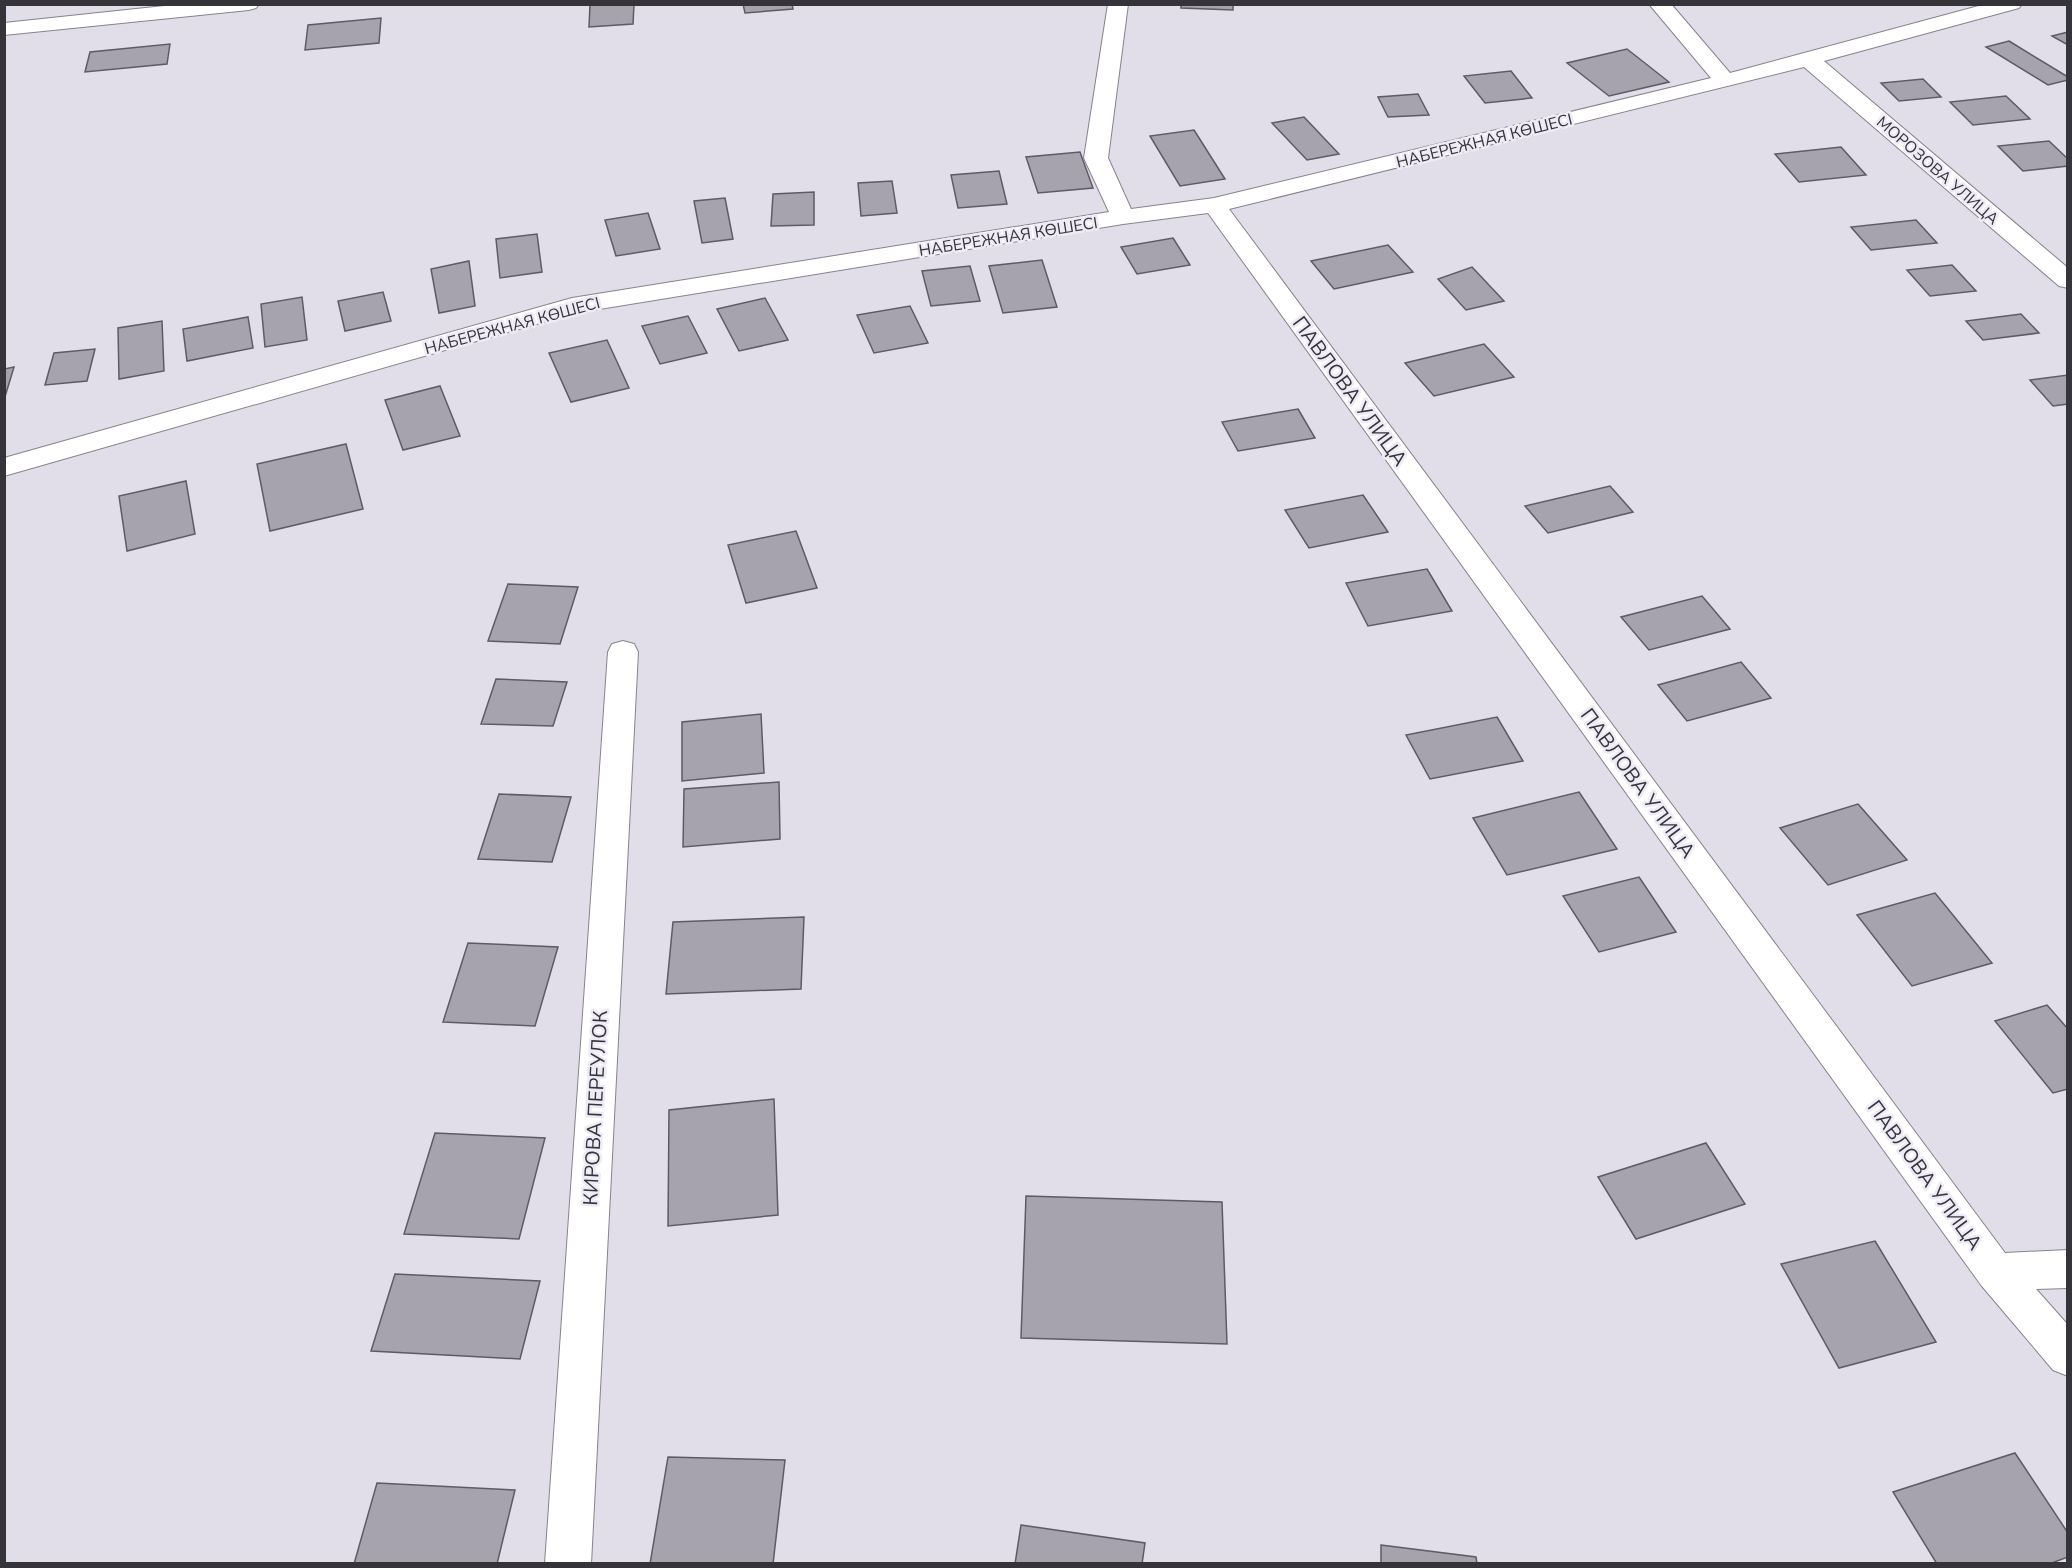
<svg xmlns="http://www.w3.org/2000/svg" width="2072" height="1568" viewBox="0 0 2072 1568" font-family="'Nunito Sans',sans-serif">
  <rect width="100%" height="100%" fill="#e1deea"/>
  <!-- building -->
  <g fill="#a6a3af" stroke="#5e5b65" stroke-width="1.5">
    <polygon points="634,4 633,24 589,27 590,5"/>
    <polygon points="743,4 792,4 793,9 745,13"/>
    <polygon points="1181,4 1233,4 1233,10 1181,8"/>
    <polygon points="381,18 379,43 305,50 308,25"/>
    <polygon points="2068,32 2068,45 2052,36"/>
    <polygon points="2009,41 2068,77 2068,80 2048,85 1986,47"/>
    <polygon points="170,44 167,64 85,72 90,52"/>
    <polygon points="1627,49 1669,82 1609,96 1567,63"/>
    <polygon points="1511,71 1532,98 1485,103 1464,76"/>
    <polygon points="1923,79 1941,97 1899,101 1881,83"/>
    <polygon points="1418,94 1429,115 1388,117 1378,97"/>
    <polygon points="2006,96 2030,119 1973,125 1950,102"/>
    <polygon points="1304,117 1339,154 1307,160 1272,123"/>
    <polygon points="1194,130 1225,179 1180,186 1150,136"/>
    <polygon points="2049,141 2068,159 2068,166 2023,171 1998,146"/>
    <polygon points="1841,147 1866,175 1799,182 1775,154"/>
    <polygon points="1080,152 1093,188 1038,193 1026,157"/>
    <polygon points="999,171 1007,204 958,208 951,175"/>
    <polygon points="892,181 897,213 861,216 858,183"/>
    <polygon points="814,192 814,225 771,226 773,194"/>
    <polygon points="725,198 733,239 702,243 694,201"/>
    <polygon points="648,213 660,249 616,256 605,220"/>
    <polygon points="1916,220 1937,243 1871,250 1851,227"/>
    <polygon points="537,234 542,272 500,278 496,239"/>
    <polygon points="1173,238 1190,265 1137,274 1121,247"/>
    <polygon points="1388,245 1413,272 1334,289 1311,261"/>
    <polygon points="1042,260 1057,307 1003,313 989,266"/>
    <polygon points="469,261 475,306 439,313 431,269"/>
    <polygon points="1952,265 1976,291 1930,296 1907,270"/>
    <polygon points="970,266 980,301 931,306 922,271"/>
    <polygon points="1472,267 1504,301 1466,310 1438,279"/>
    <polygon points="383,292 391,321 345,331 338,301"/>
    <polygon points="302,297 307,340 265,347 261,304"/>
    <polygon points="765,298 788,340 739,351 717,309"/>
    <polygon points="910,306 928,343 874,353 857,315"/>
    <polygon points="2021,314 2039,333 1983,340 1966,321"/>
    <polygon points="688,316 707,353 660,364 642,326"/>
    <polygon points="248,317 253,348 187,361 183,329"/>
    <polygon points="162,321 164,371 119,379 118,328"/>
    <polygon points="607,340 629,388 571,402 549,353"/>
    <polygon points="1484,344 1514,377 1434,396 1405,363"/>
    <polygon points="95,349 87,381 45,385 54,353"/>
    <polygon points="14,367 4,400 4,369"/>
    <polygon points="2068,375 2068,404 2053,406 2030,380"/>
    <polygon points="440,386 460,436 403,450 385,400"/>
    <polygon points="1298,409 1315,438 1238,451 1222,422"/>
    <polygon points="346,444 363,509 270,531 257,464"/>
    <polygon points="186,481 195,534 127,551 119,496"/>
    <polygon points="1610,486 1633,512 1548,533 1525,506"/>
    <polygon points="1363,495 1388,532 1309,548 1285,510"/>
    <polygon points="796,531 817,588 746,603 728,545"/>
    <polygon points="1427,569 1452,611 1368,626 1346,583"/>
    <polygon points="508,584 578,587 560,644 488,641"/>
    <polygon points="1702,596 1730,629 1649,650 1621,617"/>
    <polygon points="1741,662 1771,698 1687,721 1658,685"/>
    <polygon points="496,679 567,682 553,726 481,724"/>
    <polygon points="761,714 764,773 682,781 682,722"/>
    <polygon points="1497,717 1523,761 1430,779 1406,735"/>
    <polygon points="779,782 780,839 683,847 684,789"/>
    <polygon points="1579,792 1617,849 1507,875 1473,818"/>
    <polygon points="499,794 571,797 552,862 478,859"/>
    <polygon points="1858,804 1907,860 1828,885 1780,828"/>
    <polygon points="1639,877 1676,932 1599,952 1563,896"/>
    <polygon points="1935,893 1992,963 1912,986 1857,915"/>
    <polygon points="804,917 801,989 666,994 673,922"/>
    <polygon points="468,943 558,947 535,1026 443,1022"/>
    <polygon points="2047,1005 2068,1029 2068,1089 2053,1093 1995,1021"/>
    <polygon points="774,1099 778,1215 668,1226 669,1110"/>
    <polygon points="435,1133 545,1138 519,1239 404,1234"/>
    <polygon points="1706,1143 1745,1204 1636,1239 1598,1177"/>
    <polygon points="1026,1196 1222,1202 1227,1344 1021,1338"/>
    <polygon points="1875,1241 1936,1342 1839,1368 1781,1264"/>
    <polygon points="395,1274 540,1281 520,1359 371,1351"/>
    <polygon points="2015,1453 2068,1533 2068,1557 2049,1564 1937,1564 1893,1492"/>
    <polygon points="668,1457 785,1460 773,1564 650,1564"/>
    <polygon points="377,1483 515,1490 497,1564 354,1564"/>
    <polygon points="1021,1525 1145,1543 1142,1564 1015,1564"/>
    <polygon points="1381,1545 1476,1557 1477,1564 1381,1564"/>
  </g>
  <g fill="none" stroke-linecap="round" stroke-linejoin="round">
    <defs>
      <g id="street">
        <polygon points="183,4 259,4 256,8 249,10 4,35 4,23"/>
        <polygon points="1108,4 1128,4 1108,158 1131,209 1214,198 1711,78 1649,4 1671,4 1730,73 1986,4 2022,4 2019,8 1824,61 2068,268 2068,288 2059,286 1804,67 1229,209 2005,1253 2068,1250 2068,1288 2036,1289 2068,1325 2068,1376 2053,1370 1981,1285 1208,213 1123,224 575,313 4,476 4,458 572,298 1109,212 1084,158"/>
        <polygon points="623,641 634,644 638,652 591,1564 545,1564 608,652 612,644"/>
      </g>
    </defs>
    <!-- street casing -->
    <use href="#street" stroke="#86838e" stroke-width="2"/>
    <!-- street -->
    <use href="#street" fill="#fff" fill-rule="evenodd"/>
  </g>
  <g text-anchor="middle" stroke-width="5" stroke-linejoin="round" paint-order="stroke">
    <!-- far-street labels -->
    <g font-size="16" fill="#353439" stroke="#eeebf7">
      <text transform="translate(1484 140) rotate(-14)" y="6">НАБЕРЕЖНАЯ КӨШЕСІ</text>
      <text transform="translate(1938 170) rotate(41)" y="6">МОРОЗОВА УЛИЦА</text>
      <text transform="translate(1008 236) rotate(-9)" y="6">НАБЕРЕЖНАЯ КӨШЕСІ</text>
      <text transform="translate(512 325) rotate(-15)" y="6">НАБЕРЕЖНАЯ КӨШЕСІ</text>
    </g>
    <!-- street labels -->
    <g font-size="20" fill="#353439" stroke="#eeebf7">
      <text transform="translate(1350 391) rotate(54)" y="7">ПАВЛОВА УЛИЦА</text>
      <text transform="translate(1638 783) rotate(54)" y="7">ПАВЛОВА УЛИЦА</text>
      <text transform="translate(595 1108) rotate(-87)" y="7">КИРОВА ПЕРЕУЛОК</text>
      <text transform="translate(1925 1175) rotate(54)" y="7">ПАВЛОВА УЛИЦА</text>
    </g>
  </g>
  <!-- border -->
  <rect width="2072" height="1568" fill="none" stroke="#353439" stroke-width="12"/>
</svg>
